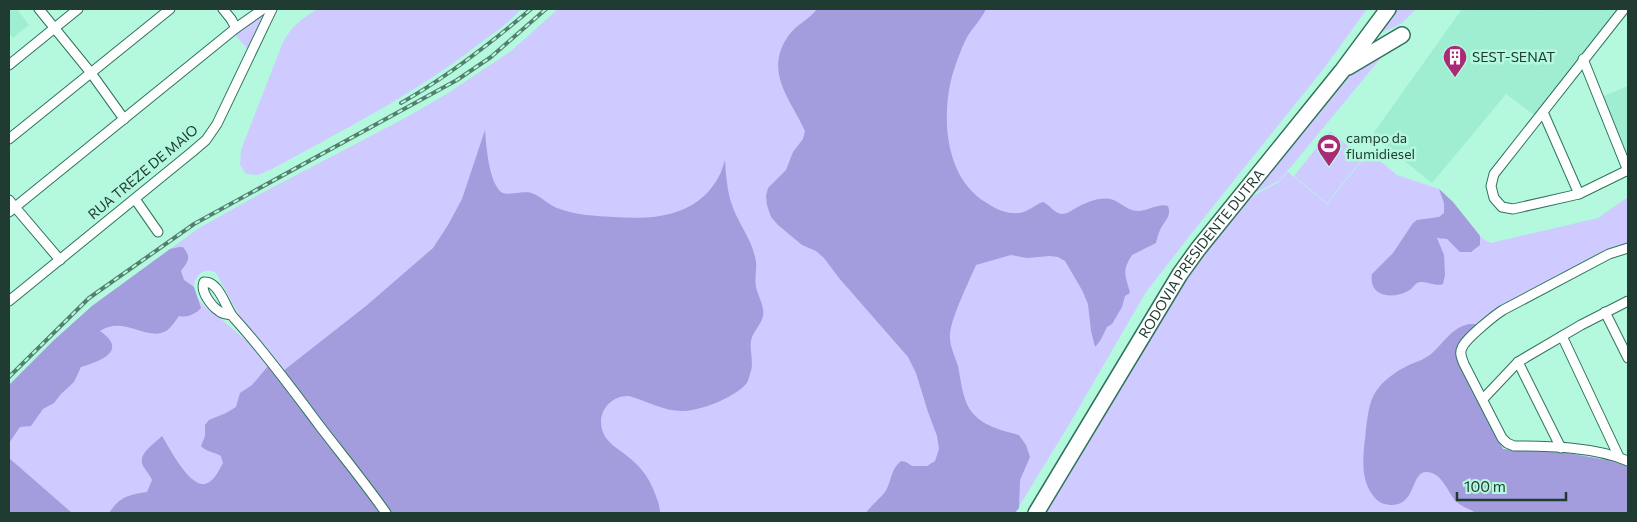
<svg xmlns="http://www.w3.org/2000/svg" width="1637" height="522" viewBox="0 0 1637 522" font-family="Commissioner,sans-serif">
  <rect width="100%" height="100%" fill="#b4f9de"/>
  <!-- built -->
  <g fill="#a0eed1">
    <polygon points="9,9 17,9 29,25 13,38 9,33"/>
    <polygon points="1462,9 1538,9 1541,11 1544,9 1618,9 1534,115 1506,94 1432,183 1372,135"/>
    <polygon points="1628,86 1628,167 1601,97"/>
  </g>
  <!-- green -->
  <g fill="#cfcaff">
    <path d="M318,9H521C510,22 494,33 480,43C417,93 343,130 272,169L258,175L246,174L240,165L241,150L283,42C293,25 301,19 318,9Z"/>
    <path d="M558,9H1367L1325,67L1191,234L1146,292L1070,423L1015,513H391L239,315L216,273C202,264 189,282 196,295C200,305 213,312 221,319C236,332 253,345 266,360C279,377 292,395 305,412C330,446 356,479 381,513H9V386L53,341L92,306L199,228L260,194L407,117L448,93L511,51Z"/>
    <polygon points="1395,9 1416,9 1402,23 1377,35"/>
    <polygon points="265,11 248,49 233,33"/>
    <polygon points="1390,47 1280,180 1253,194 1360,64"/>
    <polygon points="1330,131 1363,158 1327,203 1294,176"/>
    <path d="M1369,152L1397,175L1439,189L1453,202L1483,239L1491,243L1598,218L1628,197V243L1607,249L1501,306C1492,312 1459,340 1457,349C1456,354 1458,360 1460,365L1503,449L1567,453L1607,460L1628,466V513H1043L1113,399L1161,312L1174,292L1225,226L1251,197L1279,182L1288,172L1327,204Z"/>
  </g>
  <!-- forest -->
  <g fill="#a39dde">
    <path d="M817,9H986C981,20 973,27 967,37C961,49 956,63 952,76C941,118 945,179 987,203C997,210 1007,214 1019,213C1029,212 1034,205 1043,202C1050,205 1055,214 1062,214C1068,214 1072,210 1076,208C1085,203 1099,197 1110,199C1120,201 1127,211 1138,211C1148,211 1159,203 1168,206C1172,217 1164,221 1160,230C1158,234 1157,239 1156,243L1132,255C1121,272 1126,276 1130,293L1125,296L1122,307L1112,324L1107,327L1100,341L1095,347L1091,331L1088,304L1082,290L1065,261L1058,257L1050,256L1027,258L1011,255L976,265C968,284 953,313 950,333C949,345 954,354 958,366C960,376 961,386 964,396C971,423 996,429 1019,435L1026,445L1030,457L1020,480L1019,508L1015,513H866C871,505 879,500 885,492C892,481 890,470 901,461L906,462L912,466H927L935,461L939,449L937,436L928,412L916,373L908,357L839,278L824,258L816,251L802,245L778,225L771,217L767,205L766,196L768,188L786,170L793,152L803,139L805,131C790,98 763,71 789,35C797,24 810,19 817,9Z"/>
    <path d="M485,130C486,145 489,182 501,192C507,197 524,189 534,194C543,198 550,206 560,209C577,215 595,216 613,217C653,220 696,217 718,178C721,173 723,166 725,160C726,175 727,191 732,205C738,223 751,238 755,257C758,267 754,277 756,287C758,296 765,307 763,316C761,324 755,330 752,337C748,349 755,361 750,374C749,377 748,382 746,384C735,397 700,411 684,411C666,412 646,401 629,396C607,395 593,419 606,438C612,446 620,450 627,456C640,466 648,476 654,491C657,499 660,505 660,513H391L283,371L366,306L433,248L448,225L462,199Z"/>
    <path d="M1439,189L1453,202L1480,236V245L1471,252H1460L1447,239L1437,238L1444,255L1445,275L1443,284C1435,287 1429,281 1420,282C1414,283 1413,289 1408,291C1392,300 1368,296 1372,274L1393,253L1413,223L1417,220L1439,217L1444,213V203Z"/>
    <path d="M179,247H183C192,258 188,261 181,271L184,280L194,287L201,308C196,314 187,318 179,316C175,321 172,327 166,331C147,342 124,315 100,331C129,351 100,361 81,367L74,382L61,394L54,403L43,409L31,426L20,427L9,443V385L53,341L92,306L170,249Z"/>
    <path d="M1469,324H1480L1458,345L1457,359L1503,449L1567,453L1607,460L1628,466V513H1476C1468,508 1459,506 1454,499C1448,491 1442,476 1432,473C1409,465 1419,504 1392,505C1386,505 1379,503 1375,498C1358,479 1364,452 1366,429C1368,414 1369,398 1380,386C1387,378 1397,371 1407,366C1415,362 1424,360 1431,354C1444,343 1451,328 1469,324Z"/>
    <path d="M269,365L381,513H109C120,497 127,495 147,492L152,480C150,475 146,471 143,466C137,454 155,443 162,436C169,447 189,487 205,484C214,482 219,470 223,463L221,456C215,452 206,452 201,446L205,436V425L209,420L226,413L236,407L240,393L252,385Z"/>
    <polygon points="9,458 72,513 9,513"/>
  </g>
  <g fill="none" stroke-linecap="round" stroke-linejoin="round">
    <defs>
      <g id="minor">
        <polyline points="39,9 91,73 124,119"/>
        <polyline points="223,9 231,19 236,28"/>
        <polyline points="1624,9 1494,174 1491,186 1494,198 1502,207 1513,209 1579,194 1628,170"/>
        <polyline points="1583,59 1628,171"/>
        <polyline points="9,65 78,9"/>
        <polyline points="1543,112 1579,194"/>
        <polyline points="9,139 170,9"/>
        <polyline points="135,199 158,232"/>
        <polyline points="9,200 60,260"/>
        <polyline points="9,212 236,28 263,9"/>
        <path d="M1628,248L1609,254L1503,310C1495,315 1465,339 1462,348C1459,353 1462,359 1464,364L1502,438L1507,443L1514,446C1550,446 1595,447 1628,461"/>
        <polyline points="9,301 192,152 206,140 217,124 272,9"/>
        <polyline points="1605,312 1628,358"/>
        <path d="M231,315C227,314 222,314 219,311C211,306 200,291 204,282C220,281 226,310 234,318C265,352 292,389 319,425C342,455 365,483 386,513"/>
        <polyline points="1562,336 1619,457"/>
        <polyline points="1518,362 1561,448"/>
        <polyline points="1483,399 1518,362 1528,356 1581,325 1628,301"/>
      </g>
      <g id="motorway">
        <polyline points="1348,67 1402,35"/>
        <path id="s1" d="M1036,513L1180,274L1198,249L1342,71L1388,9"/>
      </g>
    </defs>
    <!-- minor casing -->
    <use href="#minor" stroke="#2f735d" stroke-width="11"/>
    <!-- motorway casing -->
    <use href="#motorway" stroke="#2f735d" stroke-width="18"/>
    <!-- minor -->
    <use href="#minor" stroke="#fff" stroke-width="9"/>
    <!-- motorway -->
    <use href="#motorway" stroke="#fff" stroke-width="15"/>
    <defs>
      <g id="rail">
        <path d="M401,103C447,77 491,43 531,9"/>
        <polyline points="9,377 89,298 194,224 457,80 491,57 546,9"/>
      </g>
    </defs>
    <!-- rail casing -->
    <use href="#rail" stroke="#547e6e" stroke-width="4"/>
    <!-- rail -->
    <use href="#rail" stroke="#b4f9de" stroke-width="2" stroke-dasharray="5.5" stroke-linecap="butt"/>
  </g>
  <!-- icons -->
  <defs>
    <symbol id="building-pin" viewBox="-11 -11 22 30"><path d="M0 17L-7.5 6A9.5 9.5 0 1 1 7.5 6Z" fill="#ab2a77" stroke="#b4f9de"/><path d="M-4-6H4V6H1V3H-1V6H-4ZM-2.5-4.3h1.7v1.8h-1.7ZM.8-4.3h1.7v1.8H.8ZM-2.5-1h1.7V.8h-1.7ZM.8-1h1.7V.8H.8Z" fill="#fff"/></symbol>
    <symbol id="stadium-pin" viewBox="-11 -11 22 30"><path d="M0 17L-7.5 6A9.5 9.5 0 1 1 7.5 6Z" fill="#ab2a77" stroke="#b4f9de"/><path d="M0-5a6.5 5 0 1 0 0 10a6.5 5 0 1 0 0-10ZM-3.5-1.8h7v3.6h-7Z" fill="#fff"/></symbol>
  </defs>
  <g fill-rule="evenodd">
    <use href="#building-pin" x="1441" y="43" width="28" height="38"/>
    <use href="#stadium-pin" x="1315" y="132" width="28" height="38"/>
  </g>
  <g text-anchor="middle" stroke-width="5" stroke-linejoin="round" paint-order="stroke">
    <!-- poi labels -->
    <g font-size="14" fill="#203c32" stroke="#b4f9de" text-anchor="start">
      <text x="1472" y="62">SEST-SENAT</text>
      <text x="1346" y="143">campo da<tspan x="1346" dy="16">flumidiesel</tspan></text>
    </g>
    <!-- street labels -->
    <g font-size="14" fill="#203c32" stroke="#b4f9de">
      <text transform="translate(143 172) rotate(-40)" y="5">RUA TREZE DE MAIO</text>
      <text dy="5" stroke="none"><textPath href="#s1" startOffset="308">RODOVIA PRESIDENTE DUTRA</textPath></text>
    </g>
  </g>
  <!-- border -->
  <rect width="1637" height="522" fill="none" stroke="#203c32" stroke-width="20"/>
  <!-- scale -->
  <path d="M1457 492v8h109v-8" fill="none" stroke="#203c32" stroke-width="2.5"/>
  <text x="1464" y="492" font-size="15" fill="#203c32" stroke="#b4f9de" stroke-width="4" paint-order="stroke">100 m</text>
</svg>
